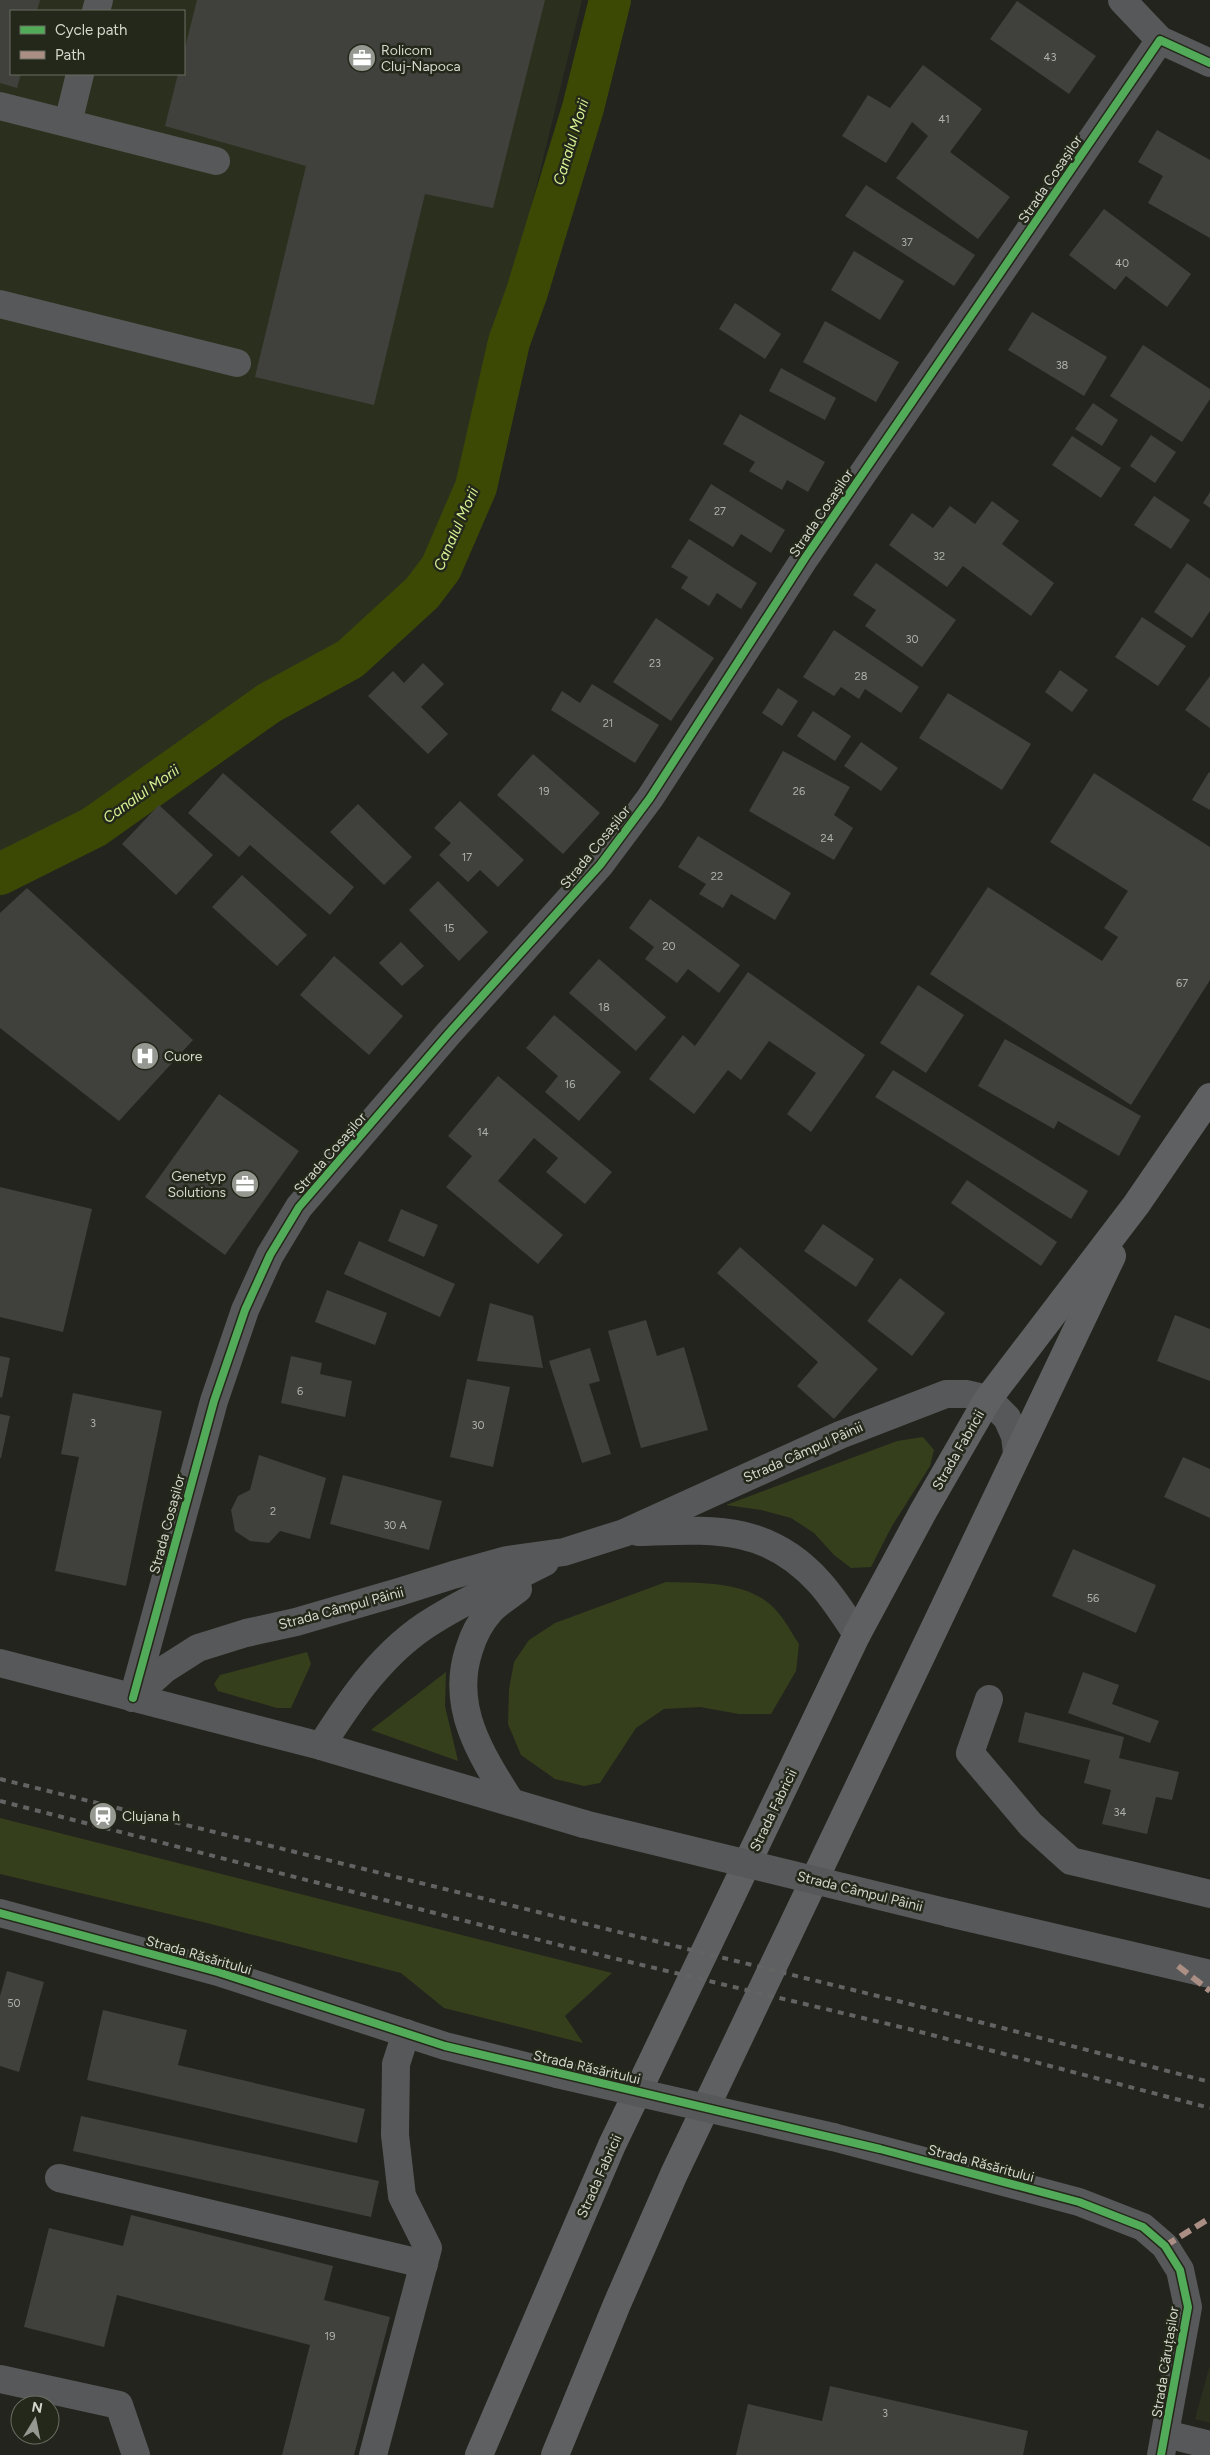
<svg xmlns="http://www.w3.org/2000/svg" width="1210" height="2455" viewBox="0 0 1210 2455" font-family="Figtree,sans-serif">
  <rect width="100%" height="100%" fill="#23241e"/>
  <!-- built -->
  <g fill="#2b301e" fill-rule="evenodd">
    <path d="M0,0H582L464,481L428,564L345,649L260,697L88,820L0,862ZM11,11H184V74H11Z"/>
    <polygon points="1210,2365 1210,2423 1195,2419"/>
  </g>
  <!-- green -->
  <g fill="#353f1c">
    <polygon points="923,1437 934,1450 930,1466 892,1526 871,1567 851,1568 834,1555 814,1533 791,1518 761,1510 726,1505 897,1441"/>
    <path d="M666,1582C701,1583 748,1581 774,1608C784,1618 791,1632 799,1644L796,1671L771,1714H739L700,1707L664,1709L636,1728L600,1783L584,1786L555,1779L521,1755L508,1724L509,1689L514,1662L529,1640L555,1623Z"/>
    <polygon points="307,1652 311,1664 291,1708 277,1708 218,1691 214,1684 220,1675"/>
    <polygon points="446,1672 445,1706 458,1761 371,1730"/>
    <polygon points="0,1818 612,1973 565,2016 583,2043 444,2008 401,1973 207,1923 0,1874"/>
  </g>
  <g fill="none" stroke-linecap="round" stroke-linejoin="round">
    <!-- canal -->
    <polyline stroke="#3b4905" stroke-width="42" points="0,874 94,827 269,703 350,659 422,593 441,568 476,487 509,342 527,292 583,108 610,0"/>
  </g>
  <!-- building -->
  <g fill="#40413c">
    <polygon points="0,0 40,0 37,11 11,11 11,74 21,74 17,88 0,83"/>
    <polygon points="197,0 545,0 493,208 425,194 374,405 255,377 306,166 165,126 178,74 184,74 184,52"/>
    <polygon points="1017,1 1096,56 1069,94 990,39"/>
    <polygon points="923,65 982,109 950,152 1010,197 978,239 896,178 928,136 912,122 886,163 842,136 868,95 890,108"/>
    <polygon points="1157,130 1210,160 1210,238 1148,203 1163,176 1138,162"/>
    <polygon points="866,185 975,255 954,286 845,216"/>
    <polygon points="1104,209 1191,274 1167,307 1126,276 1115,290 1069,255"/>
    <polygon points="854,251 904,281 880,320 831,290"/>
    <polygon points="735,303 781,334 765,359 719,329"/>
    <polygon points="1032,312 1107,357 1084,396 1008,350"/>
    <polygon points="825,321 899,362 876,402 803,362"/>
    <polygon points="1143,345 1210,389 1210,399 1182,442 1110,396"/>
    <polygon points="781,368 836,398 825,420 769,391"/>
    <polygon points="1093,403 1118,420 1102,446 1075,429"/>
    <polygon points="740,414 825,462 808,492 787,480 782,490 749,471 755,462 723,444"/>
    <polygon points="1151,435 1176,452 1155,483 1130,466"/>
    <polygon points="1072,436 1121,468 1101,498 1052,465"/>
    <polygon points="711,484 785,530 771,553 741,534 733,547 689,520"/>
    <polygon points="1210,492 1210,508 1203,503"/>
    <polygon points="1154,496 1190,520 1171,549 1134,525"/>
    <polygon points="992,501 1019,521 1002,544 1054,583 1031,616 963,566 947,587 889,545 912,513 933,528 950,506 975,524"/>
    <polygon points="689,539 757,583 741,609 717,593 709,606 681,588 688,577 671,567"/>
    <polygon points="876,563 956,620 922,667 865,626 876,610 853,595"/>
    <polygon points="1187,563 1210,579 1210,611 1192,638 1154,612"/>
    <polygon points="1142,617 1186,646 1158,686 1115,657"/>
    <polygon points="656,618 714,658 671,721 613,682"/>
    <polygon points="834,630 919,687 901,713 865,689 859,699 841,687 834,696 803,677"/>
    <polygon points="423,663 444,684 421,707 448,734 428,754 368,696 393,671 404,683"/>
    <polygon points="1060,670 1088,690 1072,712 1045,692"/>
    <polygon points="1210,676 1210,728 1185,710"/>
    <polygon points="592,684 659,725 635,763 551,710 562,691 580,703"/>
    <polygon points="778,688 798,701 782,726 762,713"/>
    <polygon points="948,693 1031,744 1002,790 919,738"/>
    <polygon points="813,711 851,736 835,761 797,736"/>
    <polygon points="861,742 898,768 881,791 844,766"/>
    <polygon points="783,751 850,787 834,815 853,828 834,860 749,811"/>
    <polygon points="533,754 600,813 563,854 497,795"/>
    <polygon points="1209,772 1210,773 1210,810 1192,800"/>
    <polygon points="223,773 354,887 330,915 250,845 239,857 188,813"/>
    <polygon points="1094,773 1210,847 1210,980 1131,1105 930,974 988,887 1102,961 1118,937 1104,928 1128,891 1050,842"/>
    <polygon points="460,801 524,860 498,887 480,870 468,882 439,855 451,843 434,828"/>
    <polygon points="358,804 412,857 384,885 330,832"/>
    <polygon points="159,805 213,855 176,895 122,844"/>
    <polygon points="698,836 791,893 775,920 731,894 723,908 699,894 706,884 678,867"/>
    <polygon points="242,875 307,935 277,966 212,907"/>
    <polygon points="438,881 488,932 459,961 409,910"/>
    <polygon points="27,888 193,1040 119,1121 0,1028 0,913"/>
    <polygon points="650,899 740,965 719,993 688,969 677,983 645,959 654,947 629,928"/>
    <polygon points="401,942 424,966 402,986 379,963"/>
    <polygon points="334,956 403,1016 369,1055 300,995"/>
    <polygon points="599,959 666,1017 636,1051 569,993"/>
    <polygon points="748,972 865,1055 811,1132 787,1114 816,1073 769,1041 741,1080 728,1070 694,1114 649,1079 683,1035 695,1046"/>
    <polygon points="918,985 964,1015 926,1073 880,1043"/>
    <polygon points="554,1015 621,1072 579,1121 545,1092 558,1076 526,1048"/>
    <polygon points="1005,1039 1141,1116 1119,1156 1058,1121 1054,1129 978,1086"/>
    <polygon points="893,1070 1088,1191 1071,1219 875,1097"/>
    <polygon points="498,1076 612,1172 585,1204 546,1172 558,1158 534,1138 498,1181 563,1235 538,1264 446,1187 472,1156 448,1136"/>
    <polygon points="219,1094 299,1151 225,1255 145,1197"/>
    <polygon points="967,1180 1057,1242 1041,1266 951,1203"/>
    <polygon points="0,1187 92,1209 63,1332 0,1317"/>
    <polygon points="401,1209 438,1225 424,1257 388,1241"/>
    <polygon points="823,1224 874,1259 856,1287 804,1251"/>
    <polygon points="359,1241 455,1284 440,1317 344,1274"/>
    <polygon points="740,1247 878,1369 834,1419 797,1386 818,1362 717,1273"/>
    <polygon points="900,1278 945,1313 912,1356 867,1321"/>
    <polygon points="327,1290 387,1313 375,1345 315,1322"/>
    <polygon points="490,1303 533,1316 543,1368 477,1361"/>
    <polygon points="1175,1315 1210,1329 1210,1381 1157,1361"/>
    <polygon points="646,1320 657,1356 684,1347 708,1430 641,1448 608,1331"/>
    <polygon points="590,1348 600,1381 589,1384 611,1454 582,1463 549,1361"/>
    <polygon points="0,1356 10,1358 2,1398 0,1397"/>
    <polygon points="291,1356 322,1363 320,1374 352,1381 345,1417 281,1403"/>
    <polygon points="467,1379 510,1387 493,1467 450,1457"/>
    <polygon points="73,1393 162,1411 126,1586 55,1571 79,1457 61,1454"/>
    <polygon points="0,1414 10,1416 1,1458 0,1458"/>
    <polygon points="259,1455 326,1478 310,1539 280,1531 269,1543 250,1541 235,1531 231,1510 238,1496 250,1490"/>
    <polygon points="1183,1457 1210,1469 1210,1518 1164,1497"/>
    <polygon points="343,1475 442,1501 429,1550 330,1524"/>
    <polygon points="1073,1549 1156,1585 1136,1633 1052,1596"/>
    <polygon points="1083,1672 1119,1685 1112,1704 1159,1721 1150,1743 1068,1713"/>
    <polygon points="1025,1712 1124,1737 1119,1758 1179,1772 1172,1800 1156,1797 1147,1834 1102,1824 1111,1790 1084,1783 1090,1760 1018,1742"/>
    <polygon points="7,1971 44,1982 19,2072 0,2066 0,1996"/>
    <polygon points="103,2010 187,2030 178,2065 365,2109 357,2143 87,2080"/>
    <polygon points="81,2116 379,2181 371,2217 73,2151"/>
    <polygon points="131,2215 333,2266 324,2300 390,2317 354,2455 282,2455 310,2345 117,2295 104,2347 24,2327 49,2228 123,2246"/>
    <polygon points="830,2386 1028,2431 1023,2455 736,2455 748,2404 822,2421"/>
  </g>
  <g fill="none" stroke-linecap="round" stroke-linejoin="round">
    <!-- minor -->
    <g stroke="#575859" stroke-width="28">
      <polyline points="1122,0 1160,40 1210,63"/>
      <polyline points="96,11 99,0"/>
      <polyline points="0,106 216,161"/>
      <polyline points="68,123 80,74"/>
      <polyline points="0,304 237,363"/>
      <path d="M638,1532C710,1530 766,1523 819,1582C833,1597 845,1617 857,1634"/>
      <polyline points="0,1663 321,1746 584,1824"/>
      <polyline points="133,1698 214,1401 245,1310 270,1255 299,1207 448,1034 600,865 650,798 805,558 1160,40"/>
      <polyline points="133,1698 165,1669 198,1648 246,1633 296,1622 399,1592 453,1575 507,1560 564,1552 624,1533 840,1435 946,1394 967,1394 988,1399 1007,1418 1015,1436 1017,1453"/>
      <polyline points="989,1699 970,1753 1031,1825 1071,1861 1210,1894"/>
      <path d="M321,1746C351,1699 384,1650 434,1620C469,1598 508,1581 545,1562"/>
      <path d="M511,1802C481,1755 450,1707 469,1650C473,1636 481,1621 491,1610C499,1602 509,1596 518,1589"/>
      <polyline points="0,1913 218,1972 445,2046 557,2074"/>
      <polyline points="949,1913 1210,1974"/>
      <polyline points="833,2137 1079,2202 1143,2227 1165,2246 1180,2270 1188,2307 1161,2455"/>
      <polyline points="59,2178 424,2264"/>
      <polyline points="0,2379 119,2405 136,2455"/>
      <polyline points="1166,2434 1210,2445"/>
      <polyline points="373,2455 428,2248 402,2196 395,2135 396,2064 406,2033"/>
    </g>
    <!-- major -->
    <g stroke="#5f6062" stroke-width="28">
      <polyline points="479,2455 612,2145 857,1634 924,1510 988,1399 1136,1205 1210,1097"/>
      <polyline points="555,2455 617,2304 674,2174 1112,1256"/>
    </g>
    <!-- rail -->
    <g stroke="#626362" stroke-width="4" stroke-dasharray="6 6" stroke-linecap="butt">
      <polyline points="0,1779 918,2006 1210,2082"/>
      <polyline points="0,1801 563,1946 913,2030 1210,2108"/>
    </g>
    <!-- minor-bridge -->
    <g stroke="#575859" stroke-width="28">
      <polyline points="584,1824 949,1913"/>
      <polyline points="557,2074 833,2137"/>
    </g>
    <!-- quiet -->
    <g stroke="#ac8f84" stroke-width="6" stroke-dasharray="12 6" stroke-linecap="butt">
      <polyline points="1178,1966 1210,1991"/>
      <polyline points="1165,2246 1210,2218"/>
    </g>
    <defs>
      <g id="cycleway">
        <polyline points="133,1698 214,1401 245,1310 270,1255 299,1207 448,1034 600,865 650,798 805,558 1160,40 1210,63"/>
        <polyline points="0,1913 218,1972 445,2046 880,2149 1079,2202 1143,2227 1165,2246 1180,2270 1188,2307 1161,2455"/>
      </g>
    </defs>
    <!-- cycleway casing -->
    <use href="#cycleway" stroke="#24281a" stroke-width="11"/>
    <!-- cycleway -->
    <use href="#cycleway" stroke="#51ab58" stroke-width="8"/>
  </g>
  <!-- icons -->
  <defs>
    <symbol id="office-disc" viewBox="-11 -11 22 22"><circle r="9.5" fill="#959890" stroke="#24281a"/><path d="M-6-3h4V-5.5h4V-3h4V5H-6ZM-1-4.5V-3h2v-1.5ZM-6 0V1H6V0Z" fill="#fff"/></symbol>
    <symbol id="hospital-disc" viewBox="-11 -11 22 22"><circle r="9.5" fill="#959890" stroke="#24281a"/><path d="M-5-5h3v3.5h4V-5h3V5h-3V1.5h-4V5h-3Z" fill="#fff"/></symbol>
    <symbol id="station-disc" viewBox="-11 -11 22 22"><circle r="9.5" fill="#959890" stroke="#24281a"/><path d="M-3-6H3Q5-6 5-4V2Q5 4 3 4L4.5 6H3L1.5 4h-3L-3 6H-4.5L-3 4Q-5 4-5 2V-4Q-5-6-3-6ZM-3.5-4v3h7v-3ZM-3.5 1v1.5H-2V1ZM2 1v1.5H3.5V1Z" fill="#fff"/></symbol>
  </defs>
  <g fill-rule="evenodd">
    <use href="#office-disc" x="346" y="42" width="32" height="32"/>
    <use href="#hospital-disc" x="129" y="1040" width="32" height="32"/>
    <use href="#office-disc" x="229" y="1168" width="32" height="32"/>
    <use href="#station-disc" x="87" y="1800" width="32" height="32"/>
  </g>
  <g text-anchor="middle" stroke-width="5" stroke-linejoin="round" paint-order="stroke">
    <!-- number labels -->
    <g font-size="11" fill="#aeb2a9">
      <text x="1050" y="61">43</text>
      <text x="944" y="123">41</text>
      <text x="907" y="246">37</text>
      <text x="1122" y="267">40</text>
      <text x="1062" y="369">38</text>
      <text x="720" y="515">27</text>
      <text x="939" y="560">32</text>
      <text x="912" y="643">30</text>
      <text x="655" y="667">23</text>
      <text x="861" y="680">28</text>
      <text x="608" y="727">21</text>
      <text x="544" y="795">19</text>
      <text x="799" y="795">26</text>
      <text x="827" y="842">24</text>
      <text x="467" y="861">17</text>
      <text x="717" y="880">22</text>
      <text x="449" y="932">15</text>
      <text x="669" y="950">20</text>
      <text x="1182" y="987">67</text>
      <text x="604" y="1011">18</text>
      <text x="570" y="1088">16</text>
      <text x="483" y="1136">14</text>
      <text x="300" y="1395">6</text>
      <text x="93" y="1427">3</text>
      <text x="478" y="1429">30</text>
      <text x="273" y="1515">2</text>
      <text x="395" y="1529">30 A</text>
      <text x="1093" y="1602">56</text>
      <text x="1120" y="1816">34</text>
      <text x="14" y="2007">50</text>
      <text x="330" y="2340">19</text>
      <text x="885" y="2417">3</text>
    </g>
    <!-- poi labels -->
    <g font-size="14" fill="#d3d7cd" stroke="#24281a" text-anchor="start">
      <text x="381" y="55">Rolicom<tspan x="381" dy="16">Cluj-Napoca</tspan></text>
      <text x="164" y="1061">Cuore</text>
      <text x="226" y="1181" text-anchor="end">Genetyp<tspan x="226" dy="16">Solutions</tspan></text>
      <text x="122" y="1821">Clujana h</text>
    </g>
    <!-- street labels -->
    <g font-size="14" fill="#d3d7cd" stroke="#24281a">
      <text transform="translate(1050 179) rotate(-56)" y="5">Strada Cosașilor</text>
      <text transform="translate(821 513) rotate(-56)" y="5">Strada Cosașilor</text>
      <text transform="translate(595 847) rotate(-51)" y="5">Strada Cosașilor</text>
      <text transform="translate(330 1153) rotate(-49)" y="5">Strada Cosașilor</text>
      <text transform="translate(958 1450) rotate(-60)" y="5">Strada Fabricii</text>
      <text transform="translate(803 1452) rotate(-24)" y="5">Strada Câmpul Pâinii</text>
      <text transform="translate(167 1524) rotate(-75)" y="5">Strada Cosașilor</text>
      <text transform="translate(341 1608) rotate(-15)" y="5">Strada Câmpul Pâinii</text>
      <text transform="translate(773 1810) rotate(-64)" y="5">Strada Fabricii</text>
      <text transform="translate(860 1891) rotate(14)" y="5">Strada Câmpul Pâinii</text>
      <text transform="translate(199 1955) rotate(16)" y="5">Strada Răsăritului</text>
      <text transform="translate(587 2067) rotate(13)" y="5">Strada Răsăritului</text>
      <text transform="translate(981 2163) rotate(15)" y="5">Strada Răsăritului</text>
      <text transform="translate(599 2176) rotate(-66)" y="5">Strada Fabricii</text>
      <text transform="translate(1165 2362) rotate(-81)" y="5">Strada Căruțașilor</text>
    </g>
    <!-- water labels -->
    <g font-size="15" font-style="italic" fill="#d6f293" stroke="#24281a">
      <text transform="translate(571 142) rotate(-73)" y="5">Canalul Morii</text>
      <text transform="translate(456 529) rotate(-66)" y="5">Canalul Morii</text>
      <text transform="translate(141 794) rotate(-35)" y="5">Canalul Morii</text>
    </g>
  </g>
  <!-- legend -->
  <rect x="10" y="10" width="175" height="65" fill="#24281a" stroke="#6a6e62"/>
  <rect x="20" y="26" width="25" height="8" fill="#51ab58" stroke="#6a6e62"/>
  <text x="55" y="35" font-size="15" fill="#d3d7cd">Cycle path</text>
  <rect x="20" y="51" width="25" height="8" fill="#ac8f84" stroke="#6a6e62"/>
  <text x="55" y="60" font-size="15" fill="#d3d7cd">Path</text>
  <!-- north arrow -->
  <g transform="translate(35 2420) rotate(10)"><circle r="24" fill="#24281a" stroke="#6a6e62"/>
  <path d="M0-4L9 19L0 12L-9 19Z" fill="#959890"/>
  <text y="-8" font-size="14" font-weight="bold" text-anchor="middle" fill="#d3d7cd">N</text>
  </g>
</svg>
